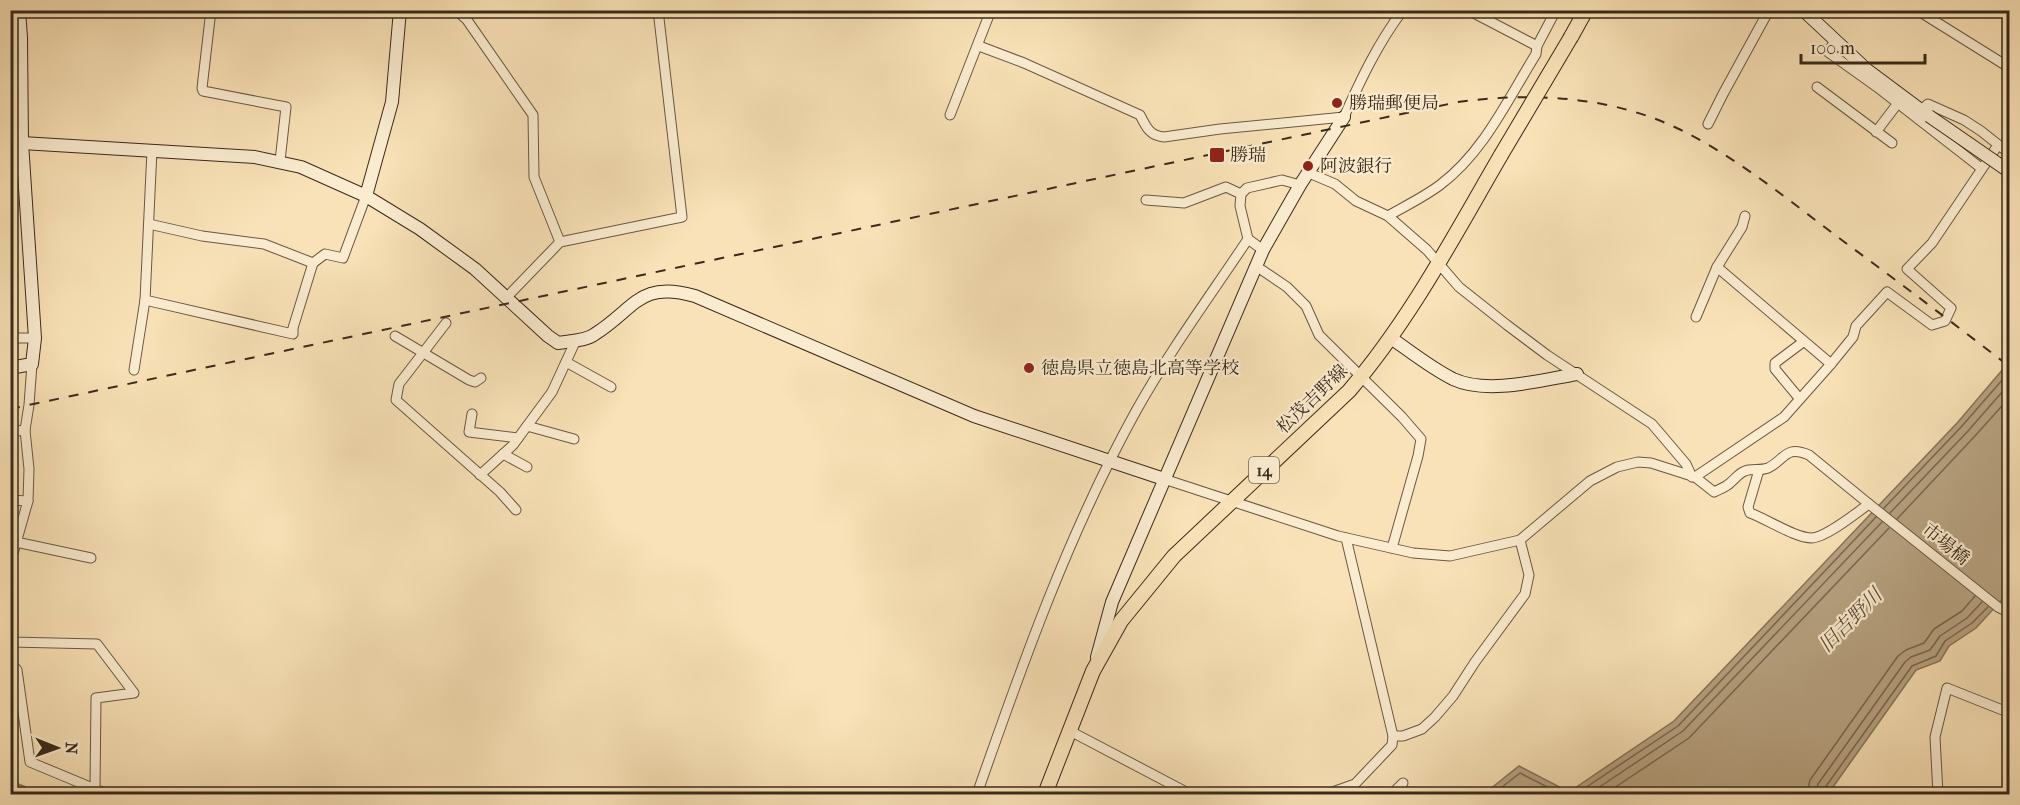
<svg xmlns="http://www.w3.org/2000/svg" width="2020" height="805" viewBox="0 0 2020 805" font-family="'IM FELL French Canon','Noto Serif JP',serif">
  <rect width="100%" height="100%" fill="#f9e2b7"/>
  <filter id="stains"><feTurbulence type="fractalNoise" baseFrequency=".00333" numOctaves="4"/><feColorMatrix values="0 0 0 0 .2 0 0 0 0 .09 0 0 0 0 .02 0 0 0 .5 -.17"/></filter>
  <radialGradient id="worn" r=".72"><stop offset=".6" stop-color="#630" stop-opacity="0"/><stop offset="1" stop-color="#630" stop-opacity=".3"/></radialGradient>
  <!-- water -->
  <g fill="#b8a382" stroke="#867359" stroke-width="1.5">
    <polygon points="2009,362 2009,592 1976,628 1949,646 1940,661 1916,670 1828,794 1484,794 1519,766 1569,792 1674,721 1958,422"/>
    <polygon points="10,781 11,781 43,794 11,794"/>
  </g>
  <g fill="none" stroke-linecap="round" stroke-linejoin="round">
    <!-- shore -->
    <g stroke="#79664e" stroke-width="1.5">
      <polyline points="1884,508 1962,426 2010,371"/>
      <polyline points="1890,513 1968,431 2010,383"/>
      <polyline points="1897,519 1974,437 2010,397"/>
      <polyline points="1493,794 1520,773 1561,794"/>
      <polyline points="1576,794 1678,726 1876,517"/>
      <polyline points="1589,794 1683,731 1882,522"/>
      <polyline points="1605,794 1689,738 1889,528"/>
      <polyline points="1807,794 1810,780 1898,656 1906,650 1924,643 1934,629 1962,611 1975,596"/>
      <polyline points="1816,794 1818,784 1905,662 1911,657 1930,650 1940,636 1967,618 1982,602"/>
      <polyline points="1823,794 1824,789 1912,666 1936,656 1945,641 1972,623 1988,607"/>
    </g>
    <defs>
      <g id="street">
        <polyline points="211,10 202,88 203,91 286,107 280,161"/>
        <polyline points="456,10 467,20 533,115 534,177 560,242"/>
        <polyline points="1468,10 1537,46"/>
        <polyline points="1917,10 2010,68"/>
        <polyline points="1835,41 1828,52 1877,87 1981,168"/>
        <path d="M979,46L1024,63L1140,115C1146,127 1150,136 1164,137L1220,129L1344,117C1361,79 1378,43 1403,10"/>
        <polyline points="1817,87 1892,143"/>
        <polyline points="1921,110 1928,104 1964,120 1981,131 2010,154"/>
        <polyline points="950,115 991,10"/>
        <polyline points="1708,124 1723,94 1769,10"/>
        <polyline points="1876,132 1898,103"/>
        <polyline points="152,150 145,300 293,334 293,328 313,263 325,254 343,258 366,196"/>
        <polyline points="10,160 24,160"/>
        <polyline points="1309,173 1335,184 1356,201 1388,216 1427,250 1459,287 1507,325 1547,355 1652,424 1686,464 1692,477"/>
        <polyline points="1241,194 1240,206 1248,239 1263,250"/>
        <polyline points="1146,200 1184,203 1226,187 1241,194 1247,188 1282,180 1300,185"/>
        <path d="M1388,216C1405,206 1424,197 1440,185C1484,152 1508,99 1536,54L1537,46L1556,10"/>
        <polyline points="149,224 202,236 264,244 313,263"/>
        <polyline points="1256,266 1287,287 1306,306 1319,335 1402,417 1421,439 1418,456 1392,548"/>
        <polyline points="1717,267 1831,364"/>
        <polyline points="507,297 560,242 682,217 658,10"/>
        <polyline points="1696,317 1717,267 1742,227 1745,216"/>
        <polyline points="446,323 399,384 396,400 500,492 516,510"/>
        <polyline points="395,336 469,380 475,382 481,378"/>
        <polyline points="10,338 35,338"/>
        <polyline points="566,362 611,387"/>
        <polyline points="134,370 145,300"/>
        <polyline points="1799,398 1775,369 1775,363 1803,342"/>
        <polyline points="472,414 469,432 518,438"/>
        <polyline points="527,426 574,439"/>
        <polyline points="10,432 25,430"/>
        <polyline points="503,454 527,467"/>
        <path d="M1759,470L1748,507L1750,513C1767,519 1795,538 1812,538C1827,537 1856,513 1869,504L1998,607L2010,613"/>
        <polyline points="480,475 513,445 552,392 576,340"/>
        <polyline points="1695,477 1784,417 1831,364 1853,337 1856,326 1887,292 1932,325 1945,321 1951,308 1907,269 1932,243 1998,145"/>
        <path d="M1164,479L1338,536L1413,553L1450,556L1520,540L1590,481L1617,467L1638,462L1651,463L1695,477L1714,492C1720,489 1726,487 1730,483C1735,479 1739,473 1745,471C1752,468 1760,471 1768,468C1786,459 1785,445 1809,455L1869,504"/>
        <polyline points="10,500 28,501"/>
        <polyline points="16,542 91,558"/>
        <polyline points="10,575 12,557 28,501 29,469 25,430 29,405 32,364"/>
        <polyline points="11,642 97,644 134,693 96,698 95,788"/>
        <polyline points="10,662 17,670 30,762 107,794"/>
        <polyline points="1070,731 1190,794"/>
        <polyline points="1393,736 1403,736 1422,729 1435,717 1453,696 1475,662 1525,594 1529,575 1520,540"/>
        <path d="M977,794C1022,665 1069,532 1136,411C1169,352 1210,296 1248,239"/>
        <polyline points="1327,794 1355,784 1392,745 1393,736 1346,538"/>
        <polyline points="1392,794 1403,783"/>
        <polyline points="1938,794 1935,737 1947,688 2010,713"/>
      </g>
      <g id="secondary">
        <polyline points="1803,10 1866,69 1929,116"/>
        <path d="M22,143L255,157L301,167L366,196L420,229L475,269L548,336L558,343C570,341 586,341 595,334C635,309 639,280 695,296L974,416L1164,479"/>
        <polyline points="366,196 392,102 400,10"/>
        <path d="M1391,338C1411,352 1431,368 1453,379C1487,395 1541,380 1577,374"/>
        <polyline points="10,368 32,364 35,338 22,143 21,38 19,10"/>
        <polyline points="1097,657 1112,602 1263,250 1300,185 1344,117"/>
      </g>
      <g id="primary">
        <polyline points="1571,37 1586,10"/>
        <path d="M1045,794L1093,671L1121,621L1174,556L1349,391C1410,320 1454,236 1501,155"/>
      </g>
    </defs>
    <!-- street casing -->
    <use href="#street" stroke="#6a5842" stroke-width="11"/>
    <!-- secondary casing -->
    <use href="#secondary" stroke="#3a2a1b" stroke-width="14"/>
    <!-- primary casing -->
    <use href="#primary" stroke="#3a2a1b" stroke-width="16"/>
    <!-- street -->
    <use href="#street" stroke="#fbecd0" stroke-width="9"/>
    <!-- secondary -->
    <use href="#secondary" stroke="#fbecd0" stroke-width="12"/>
    <!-- primary -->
    <use href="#primary" stroke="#f9e2b7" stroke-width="14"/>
    <!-- rail -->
    <path stroke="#3a2a1b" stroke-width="2" stroke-dasharray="10 10" stroke-linecap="butt" d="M10,409L1458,102C1533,92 1612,96 1681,130C1737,158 1786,198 1835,235C1893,278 1952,322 2010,367"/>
    <defs>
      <polyline id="secondary-bridge" points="1929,116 2010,172"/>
      <polyline id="primary-bridge" points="1501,155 1571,37"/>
    </defs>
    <!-- secondary-bridge casing -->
    <use href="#secondary-bridge" stroke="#3a2a1b" stroke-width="14" stroke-linecap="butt"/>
    <!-- primary-bridge casing -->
    <use href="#primary-bridge" stroke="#3a2a1b" stroke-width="16" stroke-linecap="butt"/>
    <!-- secondary-bridge -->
    <use href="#secondary-bridge" stroke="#fbecd0" stroke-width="12"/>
    <!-- primary-bridge -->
    <use href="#primary-bridge" stroke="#f9e2b7" stroke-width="14"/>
  </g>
  <!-- markers -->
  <g fill="#8f2418" stroke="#fbecd0" stroke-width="2">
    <circle cx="1337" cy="103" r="6"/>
    <rect x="1209" y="147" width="16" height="16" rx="3"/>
    <circle cx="1308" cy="166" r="6"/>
    <circle cx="1029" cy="368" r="6"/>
  </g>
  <g text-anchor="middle" stroke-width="4.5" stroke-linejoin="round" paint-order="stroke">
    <!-- shield labels -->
    <rect fill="#fbecd0" stroke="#746451" stroke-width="1.5" x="1249" y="457" width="30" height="26" rx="4.5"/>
    <g font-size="16" font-weight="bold" fill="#3a2a1b">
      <text x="1264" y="476">14</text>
    </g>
    <!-- poi labels -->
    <g font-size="18" fill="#3a2a1b" stroke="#fbecd0" text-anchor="start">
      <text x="1349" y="109">勝瑞郵便局</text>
      <text x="1230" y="161">勝瑞</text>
      <text x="1320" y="172">阿波銀行</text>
      <text x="1041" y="374">徳島県立徳島北高等学校</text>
    </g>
    <!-- street labels -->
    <g font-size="18" fill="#3a2a1b" stroke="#fbecd0">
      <text transform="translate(1312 399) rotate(-44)" y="6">松茂吉野線</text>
      <text transform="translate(1946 544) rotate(39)" y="6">市場橋</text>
    </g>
    <!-- water labels -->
    <g font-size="20" font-style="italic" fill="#604e3a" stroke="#fbecd0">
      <text transform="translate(1850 620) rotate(-45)" y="7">旧吉野川</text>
    </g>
  </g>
  <!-- margin -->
  <rect width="2020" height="805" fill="none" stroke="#f9e2b7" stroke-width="36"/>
  <rect x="12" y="12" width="1996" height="781" fill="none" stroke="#3a2a1b" stroke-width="3"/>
  <rect x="18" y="18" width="1984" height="769" fill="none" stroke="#3a2a1b" stroke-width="1.5"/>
  <!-- north arrow -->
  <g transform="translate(57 748) rotate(91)" stroke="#fbecd0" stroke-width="4.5" paint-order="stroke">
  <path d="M0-4.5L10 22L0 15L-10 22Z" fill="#3a2a1b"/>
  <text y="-9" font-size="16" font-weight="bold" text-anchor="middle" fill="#3a2a1b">N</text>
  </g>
  <!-- scale -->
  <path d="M1801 54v9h124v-9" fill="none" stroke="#3a2a1b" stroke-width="3"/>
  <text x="1810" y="54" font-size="18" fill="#3a2a1b" stroke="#fbecd0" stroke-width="4.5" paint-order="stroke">100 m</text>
  <rect width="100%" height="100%" filter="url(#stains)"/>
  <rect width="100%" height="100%" fill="url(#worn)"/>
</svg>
